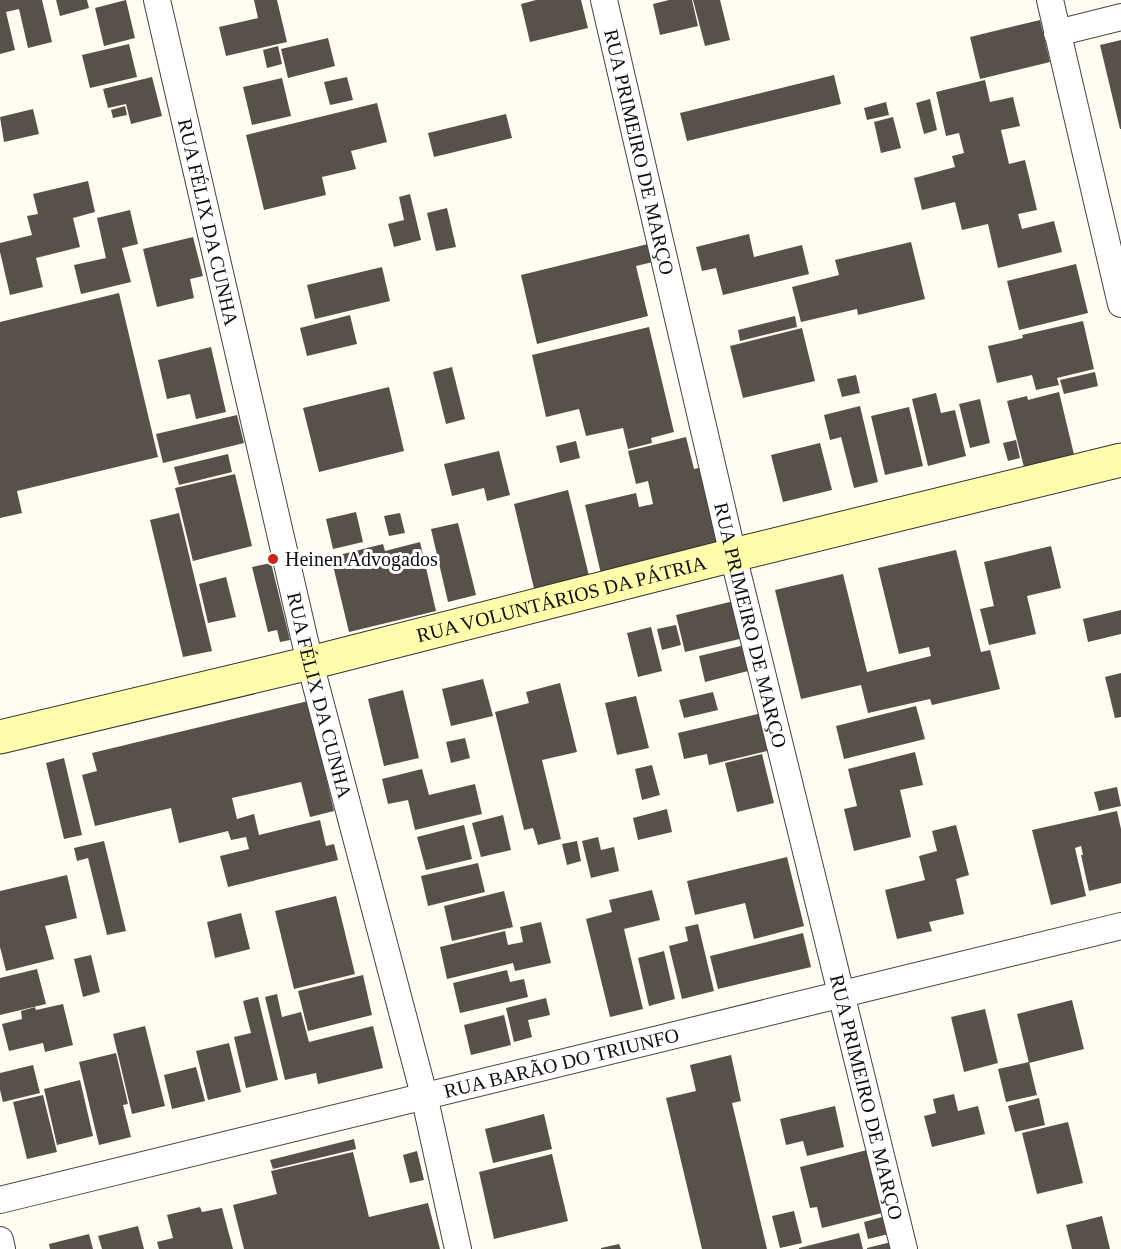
<svg xmlns="http://www.w3.org/2000/svg" width="1121" height="1249" viewBox="0 0 1121 1249" font-family="'Times New Roman',serif">
  <rect width="100%" height="100%" fill="#fffdf1"/>
  <!-- building -->
  <g fill="#58514a">
    <polygon points="0,0 42,0 52,42 28,48 19,9 6,12 15,50 0,54"/>
    <polygon points="56,0 87,0 89,8 60,16"/>
    <polygon points="126,0 135,38 104,46 95,8"/>
    <polygon points="254,0 277,0 287,42 226,56 219,27 258,18"/>
    <polygon points="536,0 581,0 588,28 530,42 521,4"/>
    <polygon points="669,0 692,0 698,26 660,35 653,4"/>
    <polygon points="693,0 720,0 730,40 705,46"/>
    <polygon points="1040,20 1050,62 980,79 970,37"/>
    <polygon points="328,38 335,66 288,78 281,49"/>
    <polygon points="1121,40 1121,129 1120,129 1100,45"/>
    <polygon points="129,44 137,77 90,88 82,55"/>
    <polygon points="278,46 282,64 267,68 263,50"/>
    <polygon points="834,75 841,104 687,141 680,113"/>
    <polygon points="152,77 162,116 131,124 126,104 108,108 103,89"/>
    <polygon points="347,77 353,100 330,105 324,82"/>
    <polygon points="282,78 291,116 252,125 243,87"/>
    <polygon points="985,80 990,102 1013,97 1020,126 1001,130 1009,164 1025,160 1037,210 1018,214 1022,229 1054,221 1062,252 998,268 988,224 962,230 955,202 922,210 914,178 955,167 952,156 964,153 959,133 946,136 936,92"/>
    <polygon points="930,99 937,130 924,134 916,103"/>
    <polygon points="886,102 889,115 867,120 864,108"/>
    <polygon points="377,103 387,142 351,151 356,169 322,177 326,195 264,210 246,135"/>
    <polygon points="125,106 127,115 113,118 111,110"/>
    <polygon points="33,109 39,134 4,142 0,117"/>
    <polygon points="506,114 512,138 434,157 428,133"/>
    <polygon points="893,117 901,148 881,153 874,122"/>
    <polygon points="88,181 95,212 73,218 80,247 36,258 43,287 10,295 0,252 0,243 32,235 27,216 38,214 33,194"/>
    <polygon points="410,194 421,240 394,247 388,224 404,220 399,197"/>
    <polygon points="447,208 456,247 436,251 427,213"/>
    <polygon points="130,210 138,244 122,248 131,282 81,294 74,265 106,258 97,218"/>
    <polygon points="749,234 754,257 802,245 809,274 723,295 716,268 702,271 696,247"/>
    <polygon points="193,237 203,276 190,279 194,298 157,307 143,249"/>
    <polygon points="911,242 925,299 858,315 857,309 801,322 792,287 839,275 835,260"/>
    <polygon points="648,244 653,262 636,266 648,316 537,344 521,275"/>
    <polygon points="1076,264 1088,313 1019,330 1007,281"/>
    <polygon points="382,267 390,301 315,319 307,285"/>
    <polygon points="119,293 158,457 17,491 22,513 0,518 0,322"/>
    <polygon points="350,315 357,344 307,356 300,328"/>
    <polygon points="795,316 797,327 740,341 738,330"/>
    <polygon points="1083,321 1094,369 1057,378 1059,385 1036,390 1032,375 997,383 988,346 1023,338 1022,335"/>
    <polygon points="649,327 674,432 651,438 652,443 628,449 623,428 586,436 579,409 546,417 532,355"/>
    <polygon points="802,328 815,381 743,398 730,346"/>
    <polygon points="211,347 226,412 196,419 190,394 167,399 158,360"/>
    <polygon points="452,367 465,419 446,424 433,372"/>
    <polygon points="1095,372 1098,386 1064,394 1060,380"/>
    <polygon points="856,375 860,393 842,397 837,379"/>
    <polygon points="389,387 404,451 319,472 303,408"/>
    <polygon points="1059,392 1076,463 1026,475 1007,401 1027,396 1028,400"/>
    <polygon points="936,393 941,413 955,410 966,456 928,466 912,399"/>
    <polygon points="980,399 990,443 970,448 959,404"/>
    <polygon points="860,406 878,482 854,488 841,437 830,440 824,415"/>
    <polygon points="909,407 923,466 885,475 871,416"/>
    <polygon points="237,415 244,443 163,463 156,434"/>
    <polygon points="686,437 694,469 711,465 730,543 601,574 585,505 636,493 639,507 653,504 648,481 636,484 628,451"/>
    <polygon points="1016,440 1020,458 1008,461 1003,443"/>
    <polygon points="576,441 580,458 560,463 556,446"/>
    <polygon points="820,443 832,490 783,502 771,455"/>
    <polygon points="499,451 510,495 487,501 484,488 452,496 444,464"/>
    <polygon points="228,454 232,472 179,485 174,467"/>
    <polygon points="235,474 252,546 193,561 175,488"/>
    <polygon points="568,490 591,584 536,597 514,504"/>
    <polygon points="356,512 363,542 333,549 326,519"/>
    <polygon points="179,513 212,651 183,657 150,520"/>
    <polygon points="400,513 405,533 389,536 384,516"/>
    <polygon points="458,523 476,595 448,602 431,529"/>
    <polygon points="420,542 436,611 349,632 331,557 383,544 385,551"/>
    <polygon points="1051,546 1061,588 1027,596 1036,634 989,645 980,609 994,606 984,562"/>
    <polygon points="956,550 981,652 990,650 1000,689 932,705 930,699 868,713 861,685 801,699 775,590 843,574 867,672 931,656 929,647 899,654 878,568"/>
    <polygon points="271,563 290,640 280,642 277,630 268,632 252,567"/>
    <polygon points="226,577 236,617 208,623 199,584"/>
    <polygon points="738,600 748,637 685,652 676,615"/>
    <polygon points="1121,610 1121,634 1088,642 1083,619"/>
    <polygon points="676,625 681,645 662,650 657,629"/>
    <polygon points="651,627 662,671 638,677 627,633"/>
    <polygon points="745,645 752,670 705,682 699,656"/>
    <polygon points="1121,673 1121,717 1115,718 1105,677"/>
    <polygon points="483,679 493,716 451,726 442,689"/>
    <polygon points="560,683 577,752 542,760 561,839 538,845 533,828 524,830 495,712 529,703 526,692"/>
    <polygon points="403,690 419,758 384,766 368,699"/>
    <polygon points="713,692 718,710 684,718 679,700"/>
    <polygon points="636,696 649,748 617,755 605,703"/>
    <polygon points="308,701 334,811 310,817 301,782 232,798 237,819 254,814 259,835 320,820 326,846 334,844 338,860 228,887 220,856 249,849 246,837 231,840 228,831 179,843 171,808 95,826 82,775 97,771 92,753"/>
    <polygon points="916,706 925,739 844,759 836,726"/>
    <polygon points="766,712 775,749 709,765 707,754 684,759 678,733"/>
    <polygon points="465,738 470,758 451,763 446,742"/>
    <polygon points="915,752 923,785 900,790 911,837 854,851 844,809 857,806 848,769"/>
    <polygon points="762,754 774,803 737,812 725,763"/>
    <polygon points="64,758 82,835 64,839 46,763"/>
    <polygon points="652,765 660,795 642,800 635,769"/>
    <polygon points="422,769 429,795 475,784 482,814 415,830 408,800 388,804 382,779"/>
    <polygon points="1117,787 1121,806 1099,811 1094,792"/>
    <polygon points="667,809 672,832 638,840 633,818"/>
    <polygon points="1117,811 1121,829 1121,883 1089,891 1081,855 1083,855 1081,846 1075,848 1086,896 1051,905 1032,830"/>
    <polygon points="503,815 511,850 481,857 472,823"/>
    <polygon points="464,825 472,859 426,870 417,837"/>
    <polygon points="956,825 969,875 956,879 964,914 929,922 932,931 897,939 885,890 925,880 919,856 937,851 932,831"/>
    <polygon points="598,837 601,850 614,847 619,871 591,878 582,841"/>
    <polygon points="104,841 126,931 107,935 88,858 77,861 74,848"/>
    <polygon points="577,841 581,861 567,865 562,844"/>
    <polygon points="787,857 804,926 754,939 745,903 695,915 687,881"/>
    <polygon points="478,863 485,892 428,906 421,876"/>
    <polygon points="67,875 77,918 45,926 54,959 6,971 0,947 0,891"/>
    <polygon points="652,890 660,920 624,929 643,1009 610,1017 586,919 612,912 609,900"/>
    <polygon points="504,891 513,927 452,941 444,906"/>
    <polygon points="336,896 355,974 294,989 275,911"/>
    <polygon points="241,913 250,949 215,958 207,922"/>
    <polygon points="541,922 551,963 515,971 513,963 447,979 440,947 505,931 508,945 523,942 520,927"/>
    <polygon points="698,924 714,991 682,999 669,946 688,941 685,927"/>
    <polygon points="803,933 811,967 718,989 710,956"/>
    <polygon points="664,951 675,999 649,1006 638,958"/>
    <polygon points="91,955 100,992 83,997 74,959"/>
    <polygon points="37,969 46,1004 0,1015 0,978"/>
    <polygon points="507,970 510,982 524,979 528,997 460,1013 453,983"/>
    <polygon points="363,975 372,1015 308,1031 298,991"/>
    <polygon points="277,994 282,1017 301,1012 309,1042 373,1026 383,1068 318,1084 316,1073 285,1080 265,997"/>
    <polygon points="258,997 278,1080 246,1088 234,1037 251,1033 243,1001"/>
    <polygon points="546,998 550,1015 528,1020 532,1037 514,1042 506,1008"/>
    <polygon points="1072,1000 1084,1049 1029,1063 1017,1014"/>
    <polygon points="63,1004 73,1045 45,1052 43,1043 9,1051 2,1024 22,1019 21,1011 35,1007 36,1010"/>
    <polygon points="985,1009 998,1063 964,1072 951,1017"/>
    <polygon points="504,1015 511,1045 471,1055 464,1025"/>
    <polygon points="145,1026 165,1106 132,1114 113,1034"/>
    <polygon points="229,1043 241,1092 208,1100 196,1051"/>
    <polygon points="116,1053 128,1104 123,1105 131,1137 99,1145 79,1062"/>
    <polygon points="731,1055 741,1101 732,1103 767,1249 702,1249 666,1098 696,1091 690,1065"/>
    <polygon points="1029,1062 1037,1095 1006,1102 998,1069"/>
    <polygon points="33,1065 40,1093 3,1102 0,1090 0,1073"/>
    <polygon points="196,1067 205,1101 172,1109 164,1075"/>
    <polygon points="80,1080 93,1136 57,1145 44,1089"/>
    <polygon points="954,1094 958,1111 978,1106 985,1134 932,1147 924,1116 936,1113 933,1099"/>
    <polygon points="43,1095 57,1152 27,1159 13,1102"/>
    <polygon points="1039,1098 1045,1125 1015,1132 1008,1106"/>
    <polygon points="835,1106 844,1147 807,1156 803,1141 786,1145 780,1119"/>
    <polygon points="544,1114 552,1149 493,1163 485,1129"/>
    <polygon points="1068,1122 1083,1183 1037,1194 1022,1133"/>
    <polygon points="354,1139 356,1149 273,1169 270,1160"/>
    <polygon points="871,1149 886,1212 822,1228 817,1207 810,1208 800,1167"/>
    <polygon points="417,1151 424,1180 410,1183 403,1155"/>
    <polygon points="353,1152 369,1217 428,1203 440,1249 244,1249 233,1205 277,1194 271,1171"/>
    <polygon points="552,1154 568,1221 494,1239 479,1172"/>
    <polygon points="200,1207 202,1212 222,1208 233,1249 159,1249 157,1242 173,1238 167,1215"/>
    <polygon points="794,1211 802,1243 780,1248 772,1216"/>
    <polygon points="889,1215 893,1233 868,1239 864,1222"/>
    <polygon points="1102,1216 1110,1249 1072,1249 1066,1225"/>
    <polygon points="138,1226 144,1249 102,1249 98,1236"/>
    <polygon points="859,1233 863,1249 799,1249 799,1248"/>
    <polygon points="89,1234 93,1249 50,1249 49,1244"/>
    <polygon points="895,1241 897,1249 867,1249 867,1248"/>
    <polygon points="619,1244 621,1249 601,1249 601,1248"/>
  </g>
  <g fill="none" stroke-linecap="round" stroke-linejoin="round">
    <defs>
      <g id="street">
        <path id="s1" d="M157,0L310,663L424,1095L458,1249"/>
        <path id="s2" d="M604,0L733,555L904,1249"/>
        <polyline points="1050,0 1121,304"/>
        <polyline points="1057,33 1121,17"/>
        <path id="s3" d="M0,1200L1121,926"/>
        <polyline points="0,1240 2,1249"/>
      </g>
      <g id="secondary">
        <path id="s4" d="M0,737L310,663L733,555L1121,460"/>
      </g>
    </defs>
    <!-- street casing -->
    <use href="#street" stroke="#424242" stroke-width="28"/>
    <!-- secondary casing -->
    <use href="#secondary" stroke="#313131" stroke-width="35"/>
    <!-- street -->
    <use href="#street" stroke="#fff" stroke-width="26"/>
    <!-- secondary -->
    <use href="#secondary" stroke="#fffdac" stroke-width="33"/>
  </g>
  <!-- markers -->
  <circle fill="#ca231c" stroke="#fff" stroke-width="2" cx="273" cy="559" r="6"/>
  <g text-anchor="middle" stroke-width="6" stroke-linejoin="round" paint-order="stroke">
    <!-- street labels -->
    <g font-size="20" fill="#0f0f0f" stroke="#fff">
      <text dy="7" stroke="none"><textPath href="#s2" startOffset="156">RUA PRIMEIRO DE MARÇO</textPath></text>
      <text dy="7" stroke="none"><textPath href="#s1" startOffset="228">RUA FÉLIX DA CUNHA</textPath></text>
      <text dy="7" stroke="none"><textPath href="#s4" startOffset="578">RUA VOLUNTÁRIOS DA PÁTRIA</textPath></text>
      <text dy="7" stroke="none"><textPath href="#s2" startOffset="642">RUA PRIMEIRO DE MARÇO</textPath></text>
      <text dy="7" stroke="none"><textPath href="#s1" startOffset="714">RUA FÉLIX DA CUNHA</textPath></text>
      <text dy="7" stroke="none"><textPath href="#s3" startOffset="578">RUA BARÃO DO TRIUNFO</textPath></text>
      <text dy="7" stroke="none"><textPath href="#s2" startOffset="1128">RUA PRIMEIRO DE MARÇO</textPath></text>
    </g>
    <!-- poi labels -->
    <g font-size="20" fill="#0f0f0f" stroke="#fff" text-anchor="start">
      <text x="285" y="566">Heinen Advogados</text>
    </g>
  </g>
</svg>
